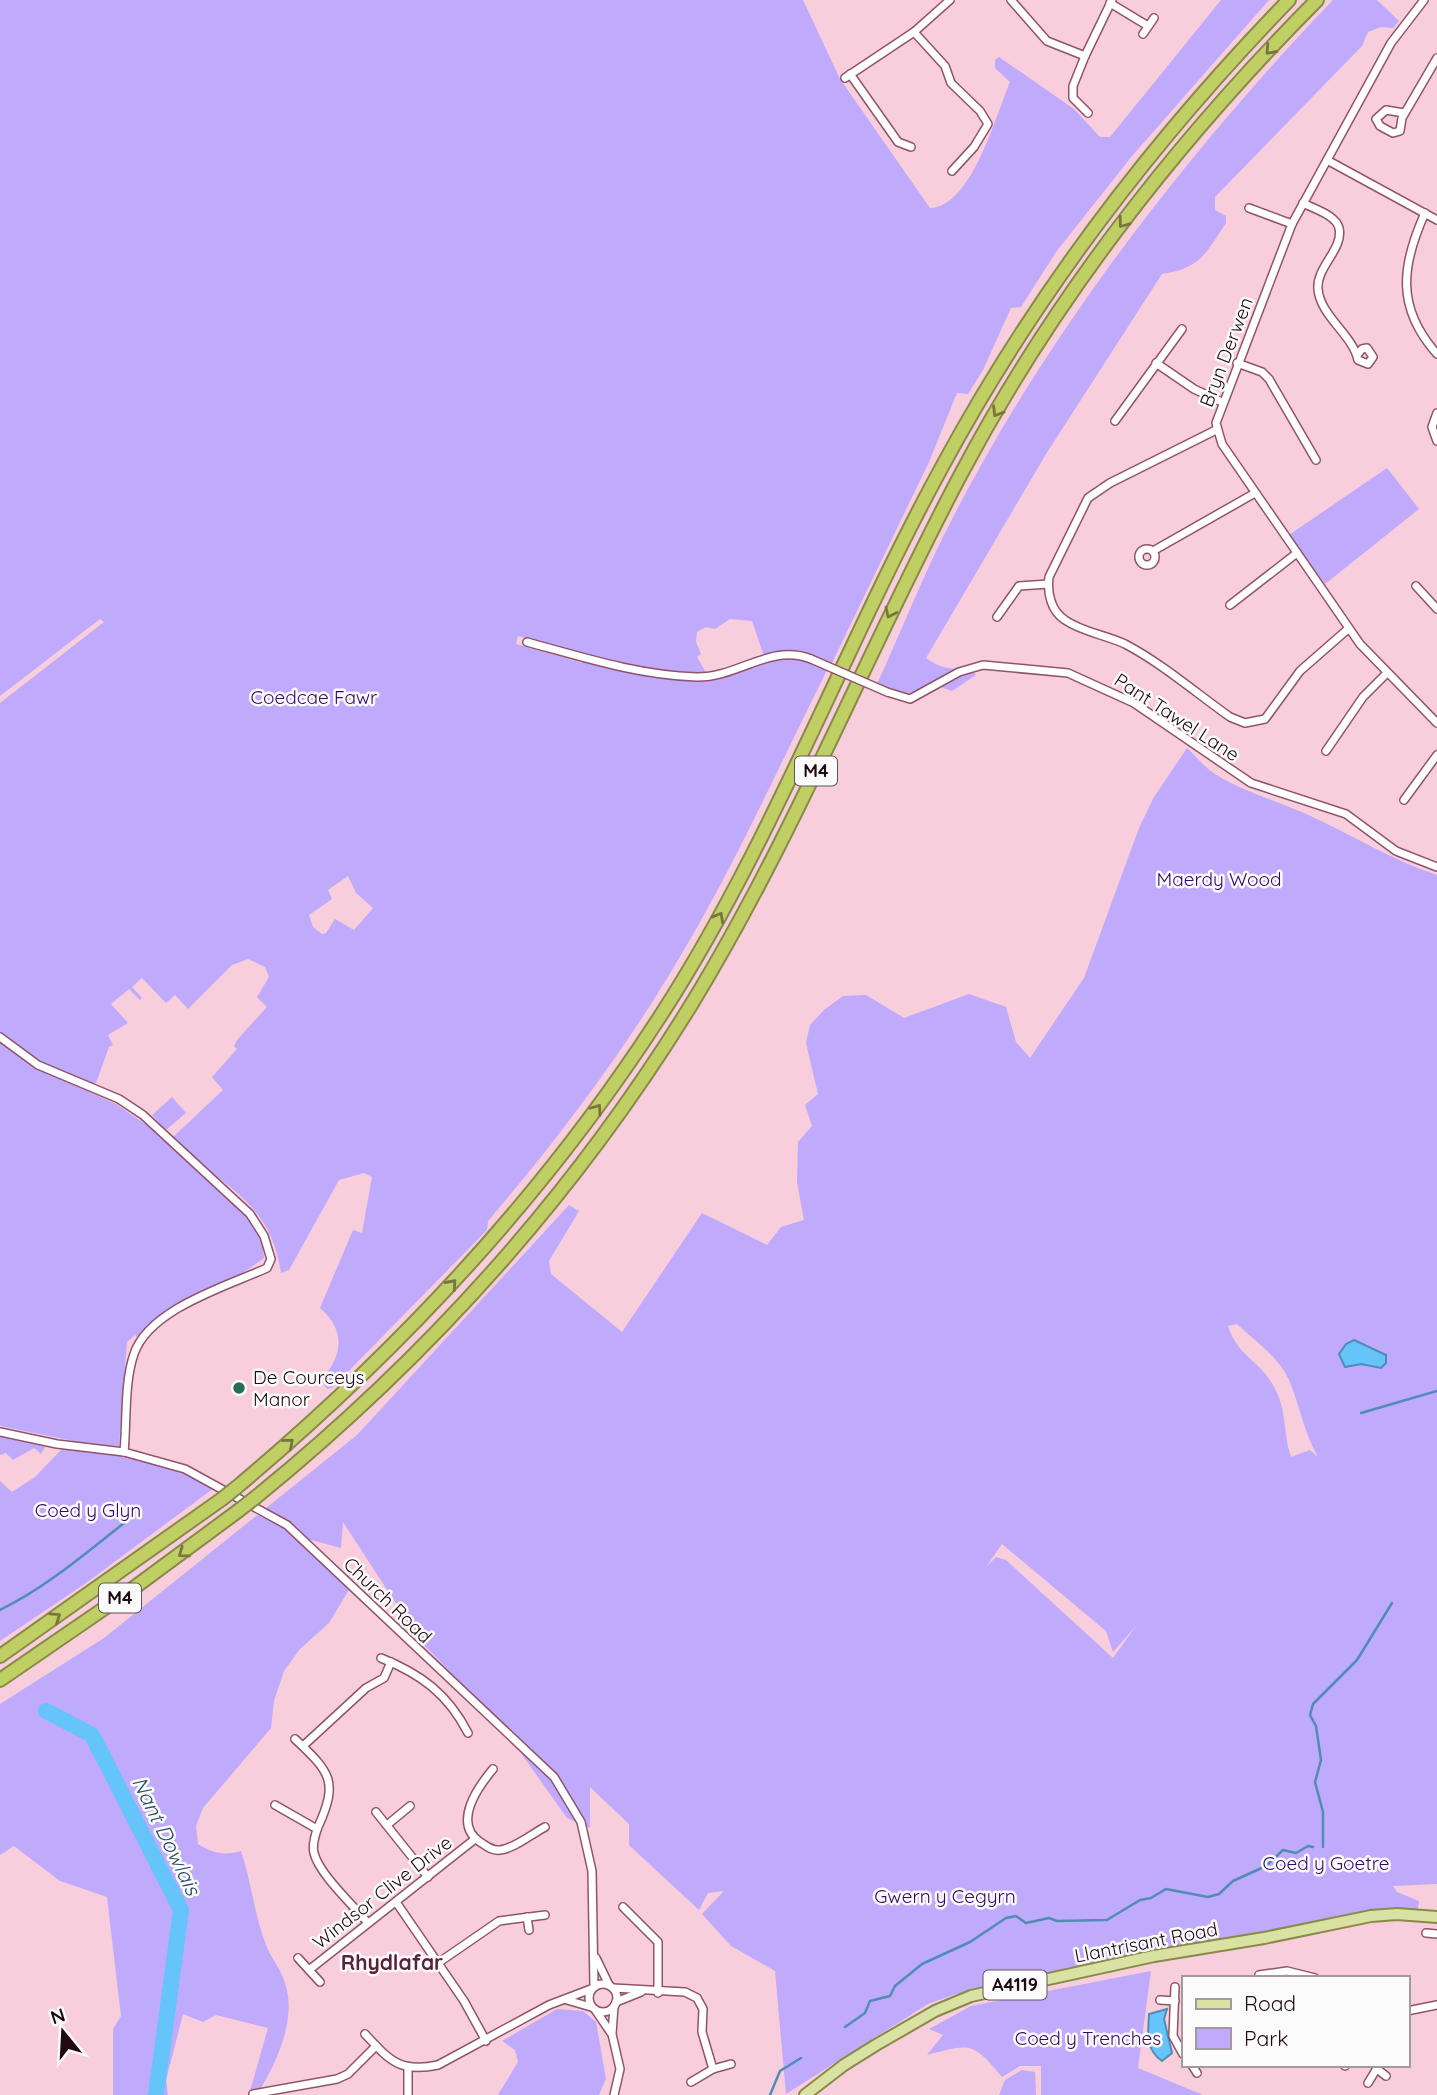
<svg xmlns="http://www.w3.org/2000/svg" width="1437" height="2095" viewBox="0 0 1437 2095" font-family="Quicksand,sans-serif">
  <rect width="100%" height="100%" fill="#f8cddc"/>
  <!-- green -->
  <g fill="#c0aafc" fill-rule="evenodd">
    <path d="M0,0H803L840,79L930,208C972,207 996,114 1010,82L995,68V60L999,57L1074,109L1100,137H1110L1221,0H1269L1132,156L1056,252L1021,307L1011,308L983,370L968,394L957,393L929,462L832,663L820,661L828,668C779,766 734,867 678,960C623,1053 558,1139 488,1221L487,1230L332,1388L327,1389L321,1380C343,1356 346,1330 320,1308L353,1230L362,1233L372,1177L364,1173L339,1180L289,1270L281,1273C270,1197 219,1187 172,1138L223,1090L212,1077L237,1049L234,1046L237,1040L267,1007L257,997L269,977L265,967L248,959L232,965L188,1009L175,995L166,1003L142,978L132,987L142,998L140,1000L129,989L111,1004L128,1023L108,1035L113,1045L109,1047L96,1083L90,1084L42,1063L0,1033V703L104,622L100,619L0,696ZM730,619L752,621L764,656L708,676L697,657L701,654L696,642L697,632L706,627L715,629ZM518,636L584,654L582,663L516,644ZM348,876L356,893L373,908L354,930L335,919L326,933L322,934L313,927L309,915L332,899L328,890Z"/>
    <path d="M1333,0H1377L1399,21L1393,28L1381,27L1368,32L1362,46L1215,197V210L1226,216V223C1205,254 1201,268 1162,274L1046,454L926,658C941,669 952,670 970,668L976,675L952,691L941,687L897,695L877,684C899,636 919,586 942,539C1038,345 1184,155 1333,0Z"/>
    <polygon points="1387,468 1419,509 1325,584 1289,535"/>
    <path d="M1187,748C1196,756 1204,767 1215,774C1247,794 1285,803 1319,820C1359,839 1395,861 1437,875V1884L1393,1886L1397,1892L1419,1901L1418,1909L1359,1912L956,1994L928,2004L786,2094L775,1971L731,1946L702,1914L724,1891L708,1893L699,1910L629,1845V1824L590,1787V1828L567,1818L498,1721L421,1642L343,1522L341,1548L311,1540L310,1551L350,1588L329,1623L300,1649L284,1671L274,1701L271,1728L203,1808L196,1826L198,1844C212,1853 225,1856 241,1851C251,1881 255,1917 266,1945C271,1958 281,1969 285,1983C297,2019 277,2062 258,2093L250,2091L268,2028L216,2015L203,2022L183,2014L166,2080L168,2095H113V2029L121,2016L107,1897L60,1881L14,1846L0,1855V1704L104,1638L357,1435L569,1205L579,1211L549,1261L551,1274L622,1332L702,1213L767,1245L781,1227L804,1220L797,1182L798,1142L812,1126L805,1105L818,1094L806,1043L810,1025L824,1010L843,996L866,995L904,1018L969,994L1006,1007L1016,1042L1030,1058L1084,978L1139,828L1154,797ZM1237,1324C1255,1341 1279,1357 1289,1380C1300,1406 1304,1433 1318,1457L1310,1450L1291,1457C1283,1433 1287,1409 1274,1387C1260,1360 1238,1357 1228,1326ZM1002,1544L1106,1631L1113,1652L1136,1626L1113,1658L1006,1560L996,1557L986,1567Z"/>
    <polygon points="0,1041 37,1068 116,1104 148,1126 247,1216 262,1242 264,1258 239,1276 175,1311 140,1341 135,1335 127,1342 119,1446 83,1443 0,1426"/>
    <polygon points="172,1097 186,1113 166,1130 152,1115"/>
    <polygon points="0,1432 42,1441 45,1447 41,1454 34,1448 13,1460 6,1453 0,1455"/>
    <polygon points="63,1448 145,1456 218,1485 86,1583 0,1641 0,1481 12,1492 35,1477"/>
    <path d="M1151,1971L1138,2068L1203,2095H1041V2066H1020L1002,2077C972,2041 970,2044 927,2055L943,2035L929,2029L971,2006Z"/>
    <polygon points="557,2009 583,2011 596,2022 606,2079 599,2095 498,2095 518,2062 515,2050 502,2041"/>
    <polygon points="1022,2070 1035,2072 1036,2095 999,2095 1005,2080"/>
  </g>
  <!-- water -->
  <g fill="#65c4fa" stroke="#518cb5" stroke-width="2">
    <polygon points="1354,1340 1386,1355 1386,1363 1381,1368 1361,1364 1345,1367 1339,1354 1346,1344"/>
    <path d="M1167,2009L1164,2019L1172,2053L1162,2061C1145,2049 1148,2034 1149,2014Z"/>
  </g>
  <g fill="none" stroke-linecap="round" stroke-linejoin="round">
    <!-- stream -->
    <g stroke="#518cb5" stroke-width="2.5">
      <polyline points="1361,1413 1437,1391"/>
      <path d="M0,1610C47,1587 87,1552 128,1520"/>
      <polyline points="1323,1847 1323,1812 1315,1782 1321,1760 1316,1726 1310,1715 1313,1704 1357,1660 1392,1603"/>
      <polyline points="845,2027 865,2013 870,2001 890,1996 895,1986 922,1964 970,1942 1006,1918 1016,1916 1026,1923 1049,1918 1057,1921 1107,1920 1140,1900 1151,1898 1166,1889 1208,1897 1219,1894 1233,1881 1266,1866 1283,1850 1296,1853 1308,1846 1313,1847"/>
      <polyline points="770,2095 780,2071 801,2058"/>
    </g>
    <!-- river -->
    <polyline stroke="#65c4fa" stroke-width="16" points="46,1711 92,1735 181,1910 156,2095"/>
    <defs>
      <g id="minor">
        <polyline points="1011,0 1047,41 1085,56 1073,86 1073,98 1088,113"/>
        <polyline points="1424,0 1391,43 1292,224 1216,423 1222,444 1360,644 1437,723"/>
        <polyline points="1110,3 1148,26"/>
        <polyline points="914,32 945,66 951,83 980,111 988,124 974,147 952,171"/>
        <polyline points="1143,34 1154,18"/>
        <polyline points="1085,56 1112,0"/>
        <polyline points="850,74 898,142 911,147"/>
        <polyline points="845,78 914,32 950,0"/>
        <polyline points="1404,113 1386,110 1376,119 1380,126 1393,133 1400,131 1402,118 1437,58"/>
        <polyline points="1327,160 1437,220"/>
        <path d="M1303,203C1314,209 1336,215 1339,228C1344,249 1316,267 1318,289C1320,316 1353,335 1358,360L1368,364L1373,357L1367,348L1362,349L1357,355"/>
        <polyline points="1249,208 1292,224"/>
        <path d="M1425,213C1401,266 1396,308 1437,354"/>
        <polyline points="1156,363 1194,389 1222,402"/>
        <polyline points="1237,363 1262,372 1269,379 1316,460"/>
        <polyline points="1437,413 1432,427 1437,441"/>
        <polyline points="1115,421 1182,329"/>
        <path d="M1216,430L1110,483L1088,498L1049,577C1047,593 1051,611 1065,620C1082,632 1106,635 1125,644C1163,664 1196,693 1230,717L1245,723L1265,719L1300,671L1348,629"/>
        <circle cx="1147" cy="557" r="8"/>
        <polyline points="1153,551 1255,493"/>
        <polyline points="1416,586 1437,609"/>
        <polyline points="1230,605 1297,553"/>
        <polyline points="997,617 1019,586 1048,584"/>
        <path d="M527,642C582,657 638,675 696,677C738,678 770,643 811,659"/>
        <polyline points="887,692 910,699 959,672 983,665 1068,673 1134,703 1251,783 1346,814 1396,851 1437,867"/>
        <polyline points="1326,751 1363,697 1386,674"/>
        <polyline points="1404,800 1437,755"/>
        <path d="M0,1037L38,1065L119,1099L143,1115L250,1214L264,1236L271,1259L267,1268C227,1286 149,1309 134,1354C124,1383 127,1421 124,1452"/>
        <polyline points="0,1432 57,1444 124,1452 185,1469 287,1525 554,1777 581,1822 592,1871 594,1987"/>
        <path d="M381,1658C421,1674 448,1694 468,1733"/>
        <path d="M295,1739C330,1772 339,1781 318,1827C315,1835 312,1845 314,1853C319,1874 353,1905 367,1922"/>
        <polyline points="303,1746 366,1688 384,1678 391,1662"/>
        <path d="M493,1769C478,1787 452,1823 480,1842C486,1846 492,1851 500,1850C513,1849 532,1834 545,1827"/>
        <polyline points="275,1805 317,1829"/>
        <polyline points="376,1812 428,1877"/>
        <polyline points="387,1825 410,1806"/>
        <polyline points="396,1902 464,2001 486,2041"/>
        <polyline points="623,1907 658,1942 658,1993"/>
        <polyline points="527,1917 529,1930"/>
        <polyline points="1426,1933 1437,1934"/>
        <polyline points="298,1958 320,1982"/>
        <polyline points="596,1958 609,1985"/>
        <polyline points="438,1963 499,1921 545,1915"/>
        <polyline points="309,1970 475,1839"/>
        <polyline points="1259,1975 1287,1971 1315,1978"/>
        <circle cx="603" cy="1998" r="14"/>
        <polyline points="1175,1987 1173,2036 1183,2054"/>
        <polyline points="613,1988 685,1992 697,1998 703,2009 702,2032 713,2069"/>
        <polyline points="567,2000 591,2007"/>
        <polyline points="1160,2000 1175,2001"/>
        <polyline points="616,2002 641,1992"/>
        <polyline points="596,2011 611,2033"/>
        <polyline points="1407,2011 1437,2005"/>
        <path d="M365,2034C390,2061 400,2073 438,2065L549,2005L591,1989"/>
        <polyline points="1192,2065 1197,2073"/>
        <polyline points="1345,2066 1345,2065"/>
        <polyline points="408,2067 408,2095"/>
        <polyline points="1377,2069 1386,2076"/>
        <polyline points="691,2082 713,2069 731,2064"/>
        <polyline points="1368,2083 1379,2065"/>
        <polyline points="253,2094 337,2079 348,2074 376,2046"/>
        <polyline points="614,2095 620,2069 612,2034 614,2006"/>
      </g>
      <polyline id="primary" points="805,2095 844,2065 876,2045 935,2011 971,1996 1154,1956 1264,1938 1371,1916 1397,1914 1437,1917"/>
      <g id="motorway">
        <path d="M237,1487C400,1350 545,1195 661,1015C773,842 844,646 943,465C1035,295 1155,138 1289,0"/>
        <path d="M256,1497C427,1358 576,1192 691,1005C795,835 868,649 961,474C1053,300 1178,140 1317,0"/>
        <polyline points="0,1656 222,1499"/>
        <polyline points="0,1680 131,1590 238,1511"/>
      </g>
    </defs>
    <!-- minor casing -->
    <use href="#minor" stroke="#91536b" stroke-width="10"/>
    <!-- primary casing -->
    <use href="#primary" stroke="#888a48" stroke-width="14"/>
    <!-- motorway casing -->
    <use href="#motorway" stroke="#888a48" stroke-width="16"/>
    <!-- minor -->
    <use href="#minor" stroke="#fff" stroke-width="7"/>
    <!-- primary -->
    <use href="#primary" stroke="#d9e2a2" stroke-width="10"/>
    <!-- motorway -->
    <use href="#motorway" stroke="#c0cf64" stroke-width="12"/>
    <defs>
      <polyline id="minor-bridge" points="811,659 887,692"/>
      <g id="motorway-bridge">
        <polyline points="222,1499 237,1487"/>
        <polyline points="238,1511 256,1497"/>
      </g>
    </defs>
    <!-- minor-bridge casing -->
    <use href="#minor-bridge" stroke="#91536b" stroke-width="10" stroke-linecap="butt"/>
    <!-- motorway-bridge casing -->
    <use href="#motorway-bridge" stroke="#888a48" stroke-width="16" stroke-linecap="butt"/>
    <!-- minor-bridge -->
    <use href="#minor-bridge" stroke="#fff" stroke-width="7"/>
    <!-- motorway-bridge -->
    <use href="#motorway-bridge" stroke="#c0cf64" stroke-width="12"/>
  </g>
  <!-- one-way arrows -->
  <defs><path id="oneway-chevron" d="M-2-3.5L2.5 0L-2 3.5" fill="none" stroke-width="1.6" stroke-linecap="round" stroke-linejoin="round" transform="scale(1.75)"/></defs>
  <g stroke="#787640">
    <use href="#oneway-chevron" transform="translate(1270 50) rotate(132)"/>
    <use href="#oneway-chevron" transform="translate(1123 223) rotate(127)"/>
    <use href="#oneway-chevron" transform="translate(997 412) rotate(121)"/>
    <use href="#oneway-chevron" transform="translate(890 613) rotate(116)"/>
    <use href="#oneway-chevron" transform="translate(719 917) rotate(-61)"/>
    <use href="#oneway-chevron" transform="translate(597 1109) rotate(-54)"/>
    <use href="#oneway-chevron" transform="translate(452 1284) rotate(-48)"/>
    <use href="#oneway-chevron" transform="translate(289 1443) rotate(-41)"/>
    <use href="#oneway-chevron" transform="translate(183 1553) rotate(144)"/>
    <use href="#oneway-chevron" transform="translate(56 1617) rotate(-34)"/>
  </g>
  <!-- markers -->
  <circle fill="#296c5d" stroke="#fbfbfb" stroke-width="2.5" cx="239" cy="1388" r="7"/>
  <g text-anchor="middle" stroke-width="5" stroke-linejoin="round" paint-order="stroke">
    <!-- shield labels -->
    <g fill="#fbfbfb" stroke="#625259" stroke-width="2">
      <rect x="795" y="756.5" width="42" height="29" rx="5"/>
      <rect x="99" y="1583.5" width="42" height="29" rx="5"/>
      <rect x="983.5" y="1970.5" width="63" height="29" rx="5"/>
    </g>
    <g font-size="18" font-weight="bold" fill="#210913">
      <text x="816" y="777">M4</text>
      <text x="120" y="1604">M4</text>
      <text x="1015" y="1991">A4119</text>
    </g>
    <!-- street labels -->
    <g font-size="19" fill="#210913" stroke="#fbfbfb">
      <text transform="translate(1226 352) rotate(-69)" y="7">Bryn Derwen</text>
      <text transform="translate(1177 717) rotate(33)" y="7">Pant Tawel Lane</text>
      <text transform="translate(388 1600) rotate(44)" y="7">Church Road</text>
      <text transform="translate(382 1892) rotate(-38)" y="7">Windsor Clive Drive</text>
      <text transform="translate(1146 1942) rotate(-11)" y="7">Llantrisant Road</text>
    </g>
    <!-- park labels -->
    <g font-size="19" fill="#350769" stroke="#fbfbfb">
      <text x="314" y="704">Coedcae Fawr</text>
      <text x="1219" y="886">Maerdy Wood</text>
      <text x="88" y="1517">Coed y Glyn</text>
      <text x="1326" y="1870">Coed y Goetre</text>
      <text x="945" y="1903">Gwern y Cegyrn</text>
      <text x="1088" y="2045">Coed y Trenches</text>
    </g>
    <!-- poi labels -->
    <g font-size="19" fill="#210913" stroke="#fbfbfb" text-anchor="start">
      <text x="253" y="1384">De Courceys<tspan x="253" dy="22">Manor</tspan></text>
    </g>
    <!-- water labels -->
    <g font-size="21" font-style="italic" fill="#244c63" stroke="#fbfbfb">
      <text transform="translate(166 1836) rotate(64)" y="7">Nant Dowlais</text>
    </g>
    <!-- neighbourhood labels -->
    <g font-size="21" font-weight="bold" fill="#5a223b" stroke="#fbfbfb">
      <text x="392" y="1970">Rhydlafar</text>
    </g>
  </g>
  <!-- legend -->
  <rect x="1182" y="1976" width="228" height="91" fill="#fbfbfb" stroke="#a49a9e" stroke-width="2"/>
  <rect x="1196" y="1999" width="35" height="10" fill="#d9e2a2" stroke="#a49a9e" stroke-width="2"/>
  <text x="1244" y="2011" font-size="21" fill="#210913">Road</text>
  <rect x="1196" y="2028" width="35" height="21" fill="#c0aafc" stroke="#a49a9e" stroke-width="2"/>
  <text x="1244" y="2046" font-size="21" fill="#210913">Park</text>
  <!-- north arrow -->
  <g transform="translate(63 2032) rotate(342)" stroke="#fbfbfb" stroke-width="5" paint-order="stroke">
  <path d="M0-5L12 26L0 18L-12 26Z" fill="#210913"/>
  <text y="-10" font-size="19" font-weight="bold" text-anchor="middle" fill="#210913">N</text>
  </g>
</svg>
